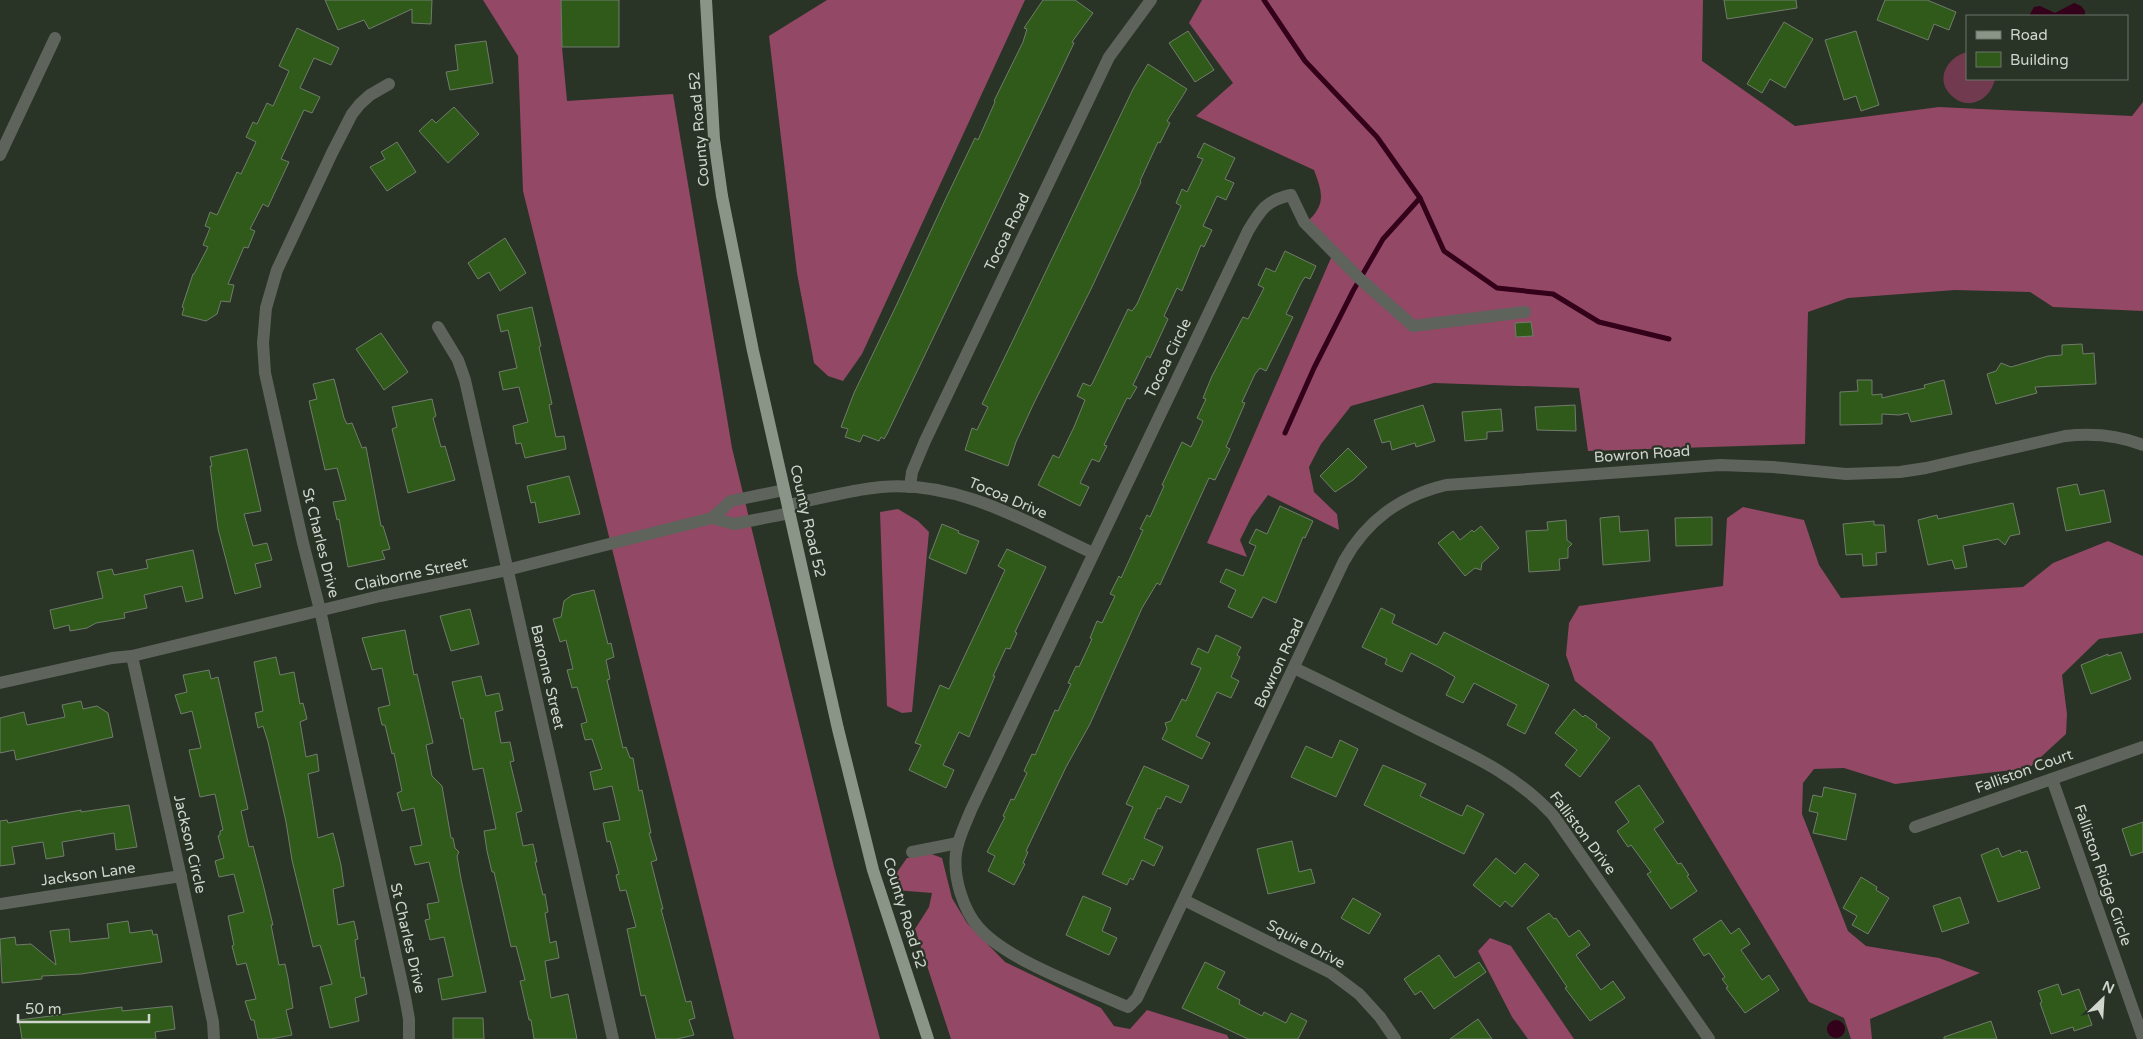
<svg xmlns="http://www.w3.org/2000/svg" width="2143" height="1039" viewBox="0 0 2143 1039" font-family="'Varela Round',sans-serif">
  <rect width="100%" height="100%" fill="#293326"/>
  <!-- green -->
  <path fill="#723a4f" d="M1967,52V79H1995C1991,99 1969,112 1952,96C1934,80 1947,57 1967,52Z"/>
  <!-- forest -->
  <g fill="#934866">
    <polygon points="483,0 561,0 562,47 567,101 673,94 732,448 834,867 880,1039 734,1039 523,191 518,56"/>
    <polygon points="827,0 1025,0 862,354 843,381 828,376 814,363 797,273 769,36"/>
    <path d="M1202,0H1703L1702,61L1795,126L1939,107L2132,116L2143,102V311L2053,307L2030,292L1955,290L1848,298L1808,312L1805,444L1588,451L1579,388L1434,383L1351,406L1321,444L1309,467L1314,492L1337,514L1339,530L1268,495L1251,518L1240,540L1247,557L1207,543L1334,251L1306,223C1326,205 1323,194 1314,170L1196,116L1233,83L1189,23Z"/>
    <polygon points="1743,507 1804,520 1819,565 1841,598 2023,587 2053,563 2108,541 2143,556 2143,633 2099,639 2062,675 2067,714 2066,734 2029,768 1895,784 1844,768 1814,769 1803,783 1802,814 1848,931 1866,946 1939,958 1980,973 1870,1019 1872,1039 1851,1039 1844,1018 1809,1002 1652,742 1575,681 1566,655 1569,623 1579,606 1723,586 1727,518"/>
    <polygon points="898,509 918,521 929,532 912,712 902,713 887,706 880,512"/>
    <polygon points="929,853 942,858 952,898 967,923 1005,962 1101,1008 1114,1026 1130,1029 1147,1010 1227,1035 1229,1039 951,1039 915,929 929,907 932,893 895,890 895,875 907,858"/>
    <polygon points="1490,938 1511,946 1574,1039 1528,1039 1512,1017 1478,951"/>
  </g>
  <!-- water -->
  <g fill="#330119">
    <polygon points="2074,3 2081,6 2085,11 2085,16 2029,16 2034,7 2040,6 2055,13"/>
    <circle cx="1836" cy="1029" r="9"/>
  </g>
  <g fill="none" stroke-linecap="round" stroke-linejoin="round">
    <!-- stream -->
    <g stroke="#330119" stroke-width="5">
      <polyline points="1264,0 1305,61 1377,137 1420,198 1444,251 1497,288 1553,294 1599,322 1669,339"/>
      <polyline points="1285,433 1314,368 1353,291 1383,239 1420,198"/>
    </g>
  </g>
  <!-- building -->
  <g fill="#2f5a1a" stroke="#717c6c">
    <polygon points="325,0 432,0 431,24 412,23 412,9 369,29 364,20 338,30"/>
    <polygon points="561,0 619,0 619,47 562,47"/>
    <polygon points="1043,0 1075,0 1093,13 1072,42 1074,43 1046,102 887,434 884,439 881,437 879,441 863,435 860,442 845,437 848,429 841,427 854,393 897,304 947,196 975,138 978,140 995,102 994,101 1023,42 1027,29 1024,28"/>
    <polygon points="1724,0 1796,0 1797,8 1727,19"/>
    <polygon points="1885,0 1927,0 1956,12 1949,30 1934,24 1928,40 1877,20"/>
    <polygon points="1784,22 1813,39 1785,88 1770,79 1762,93 1747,84"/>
    <polygon points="297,28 339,48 331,65 314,58 300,88 320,97 312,113 304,110 281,159 289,162 268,207 263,204 250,229 255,231 248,248 244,247 228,284 234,285 230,302 221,301 217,314 206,321 182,315 184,308 182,307 193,274 194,274 208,247 203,245 210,228 205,226 210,212 217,215 237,172 241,174 256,142 246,137 253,122 257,124 267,103 273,106 289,71 279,66"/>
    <polygon points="1188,31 1214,70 1195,82 1169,43"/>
    <polygon points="1856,31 1879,105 1861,111 1856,96 1844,100 1825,40"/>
    <polygon points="486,41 493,83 450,90 446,72 458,70 455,45"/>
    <polygon points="1148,64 1187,89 1167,121 1170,123 1160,143 1158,142 1140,181 1141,182 1091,289 1033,405 1016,442 1008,466 965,450 972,428 977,430 988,407 982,404 1015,336 1133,89"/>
    <polygon points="454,107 479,134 448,163 419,131 432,119 436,123"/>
    <polygon points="397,142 416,172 387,191 370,167 385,159 381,152"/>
    <polygon points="1204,143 1235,158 1225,179 1234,183 1226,200 1217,196 1203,226 1212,230 1204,247 1201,245 1182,291 1177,288 1164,316 1168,319 1150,358 1147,356 1133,385 1137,387 1130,399 1127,398 1104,445 1107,446 1099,462 1092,459 1080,483 1089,487 1080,506 1038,485 1053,455 1059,458 1074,427 1085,400 1077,396 1083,383 1090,386 1092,384 1128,309 1132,311 1137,304 1181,206 1176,203 1182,189 1187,192 1203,159 1197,157"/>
    <polygon points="505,238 526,273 500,291 489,272 478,279 468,263"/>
    <polygon points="1285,251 1316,266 1310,279 1305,277 1301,283 1286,314 1293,317 1266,371 1260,368 1255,374 1242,402 1245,403 1226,447 1230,449 1215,480 1209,478 1160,585 1157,583 1142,608 1090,724 1066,767 1026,851 1028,852 1023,863 1025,864 1014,885 988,871 995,856 987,852 1005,817 1003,816 1011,799 1014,800 1027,773 1024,771 1032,754 1035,755 1055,710 1058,711 1071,684 1068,683 1076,666 1079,667 1092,639 1090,638 1097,621 1102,623 1115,596 1110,594 1119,576 1121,578 1143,530 1140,529 1147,515 1150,517 1164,486 1162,485 1182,442 1191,447 1203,421 1197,418 1206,399 1203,398 1212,376 1243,317 1248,319 1264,288 1258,285 1266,268 1275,272"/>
    <polygon points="532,307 541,346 539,347 552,404 549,405 556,437 564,436 566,449 525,458 521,443 516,444 513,426 528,422 519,387 503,390 499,372 517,368 508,330 501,332 497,315"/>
    <polygon points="1531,322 1533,336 1516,337 1515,323"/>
    <polygon points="381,333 408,372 384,390 356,349"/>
    <polygon points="2082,344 2083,354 2094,353 2096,384 2035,387 2037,393 1996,404 1987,374 1996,371 2001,363 2011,367 2048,356 2062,355 2062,345"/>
    <polygon points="334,379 344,418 347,424 352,423 362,448 366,447 381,526 383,526 390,549 382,551 385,559 348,567 339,519 337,520 333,502 346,500 337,468 325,470 309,401 317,399 313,384"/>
    <polygon points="1857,380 1872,380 1872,395 1882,394 1882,398 1925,388 1924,385 1944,380 1952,414 1911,422 1908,413 1899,415 1882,414 1882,424 1840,425 1840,392 1858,391"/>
    <polygon points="432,399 436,416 433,418 441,447 445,446 455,480 408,493 392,429 397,427 392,407"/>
    <polygon points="1423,405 1435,441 1416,447 1415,443 1392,450 1390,441 1382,443 1374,420"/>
    <polygon points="1575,405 1576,431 1537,430 1535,407"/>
    <polygon points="1501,409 1503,431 1487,432 1487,439 1465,441 1462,412"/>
    <polygon points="1348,448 1367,467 1353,480 1335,492 1320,476"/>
    <polygon points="247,449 261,511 244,514 253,546 267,543 272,560 255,564 261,587 235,594 218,529 210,466 212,466 210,457"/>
    <polygon points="569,476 580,514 539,523 535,502 531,503 527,486"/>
    <polygon points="2077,484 2080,495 2104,490 2111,522 2066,531 2057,488"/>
    <polygon points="2013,503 2020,534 2010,536 2005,545 1998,539 1963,546 1967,567 1955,569 1952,560 1928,565 1918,520 1937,515 1938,519"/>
    <polygon points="1280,506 1313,521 1305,538 1303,537 1276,603 1263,597 1252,618 1228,607 1236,590 1220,582 1226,569 1243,576 1256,546 1249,543 1256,529 1267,534"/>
    <polygon points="1619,516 1620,532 1648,530 1650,561 1603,565 1600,518"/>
    <polygon points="1712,517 1712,545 1676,546 1675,518"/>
    <polygon points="1566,520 1567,540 1572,544 1568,548 1568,558 1559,559 1560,570 1529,572 1526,531 1548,530 1547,522"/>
    <polygon points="1874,521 1874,525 1884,525 1886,552 1876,553 1877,565 1863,566 1862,554 1846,555 1843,524"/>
    <polygon points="942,524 959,531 958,533 979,541 966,574 929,558"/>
    <polygon points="1481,526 1499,548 1482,563 1481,570 1475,568 1465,576 1438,543 1453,531 1460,540 1472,530 1474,532"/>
    <polygon points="1007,549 1046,567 1015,632 1017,633 1010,649 1006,648 993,676 995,676 969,737 959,732 943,765 954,770 946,788 909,770 921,745 915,743 940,685 949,689 1005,570 998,566"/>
    <polygon points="193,550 203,598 186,602 182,586 173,588 144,595 147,608 124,613 125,618 96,623 87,628 70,631 69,625 54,629 50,610 103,598 97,572 112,569 114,575 148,568 146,560"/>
    <polygon points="594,590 608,644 611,643 614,657 606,660 610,679 607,680 623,748 626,747 630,758 633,758 639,791 642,790 651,833 649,833 657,860 651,862 663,909 661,909 686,1002 691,1001 695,1018 689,1020 694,1035 677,1039 656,1039 645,995 641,996 627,929 636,927 626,890 620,891 616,875 619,874 610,841 607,842 603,823 620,820 612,786 594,790 590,772 602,769 592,739 585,740 581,724 587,722 577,687 572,688 567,670 573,669 566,640 560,642 553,619 561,617 564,601 572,595"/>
    <polygon points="1381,608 1395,615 1392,623 1437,645 1444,632 1549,685 1525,734 1507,725 1517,705 1474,683 1463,703 1446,695 1455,677 1440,668 1411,653 1402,672 1385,664 1387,659 1362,647"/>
    <polygon points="470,609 479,644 451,651 440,616"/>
    <polygon points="405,630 414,675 417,674 433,743 426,745 432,776 442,786 451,838 453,838 455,848 459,852 457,856 461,879 486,992 442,1000 438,979 453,976 444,937 430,940 425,920 430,919 427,904 439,902 429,862 415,865 410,847 422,845 414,808 402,811 397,793 402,791 394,753 392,754 385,725 382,725 378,708 390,705 382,668 372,670 362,638"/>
    <polygon points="1216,635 1241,647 1237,655 1240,657 1231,677 1239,681 1231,698 1217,692 1196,736 1210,743 1202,759 1162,739 1167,729 1165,723 1171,721 1182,699 1186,701 1201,668 1191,664 1198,648 1208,653"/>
    <polygon points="2121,652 2131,679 2091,694 2081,665 2108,654 2108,656"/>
    <polygon points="276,657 280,675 294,672 300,704 303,703 307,719 300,722 306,757 317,754 319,771 308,774 318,838 333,833 341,865 344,886 333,889 338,925 354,921 358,939 355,940 361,978 364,977 367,994 355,998 359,1021 330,1028 320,987 332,984 320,945 313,947 292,860 286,822 268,742 263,726 258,728 255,713 263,711 254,662"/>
    <polygon points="209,670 211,679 218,677 248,809 241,811 249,847 253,846 263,884 273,925 271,925 279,965 285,964 288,978 293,1008 286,1010 292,1035 271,1039 258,1039 254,1020 251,1020 245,1001 256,999 246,963 237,965 232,946 234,945 228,916 244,912 234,874 219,877 215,861 224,858 218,836 220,835 220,831 223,830 215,794 200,797 189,750 201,748 192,711 181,714 175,695 187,692 183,675"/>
    <polygon points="481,676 486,696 499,693 503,710 495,712 501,743 510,742 514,761 510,762 522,811 516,813 523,846 533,844 537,862 535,862 543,895 545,894 548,912 545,913 550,943 556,941 559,958 545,961 551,998 568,994 577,1039 534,1039 531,1020 529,1020 520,981 525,980 516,946 511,947 494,872 492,872 487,851 484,831 496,829 483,768 473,770 463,718 461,719 452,682"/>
    <polygon points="81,701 83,709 97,706 108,713 113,737 16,760 14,750 0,753 0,718 24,712 27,725 65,717 62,705"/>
    <polygon points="1574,709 1583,717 1585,715 1597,724 1596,727 1610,738 1580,777 1565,765 1577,750 1555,733"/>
    <polygon points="1340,740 1358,749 1336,797 1291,777 1306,746 1332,758"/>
    <polygon points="1383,765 1426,784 1420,796 1462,816 1467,805 1484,814 1464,854 1364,805"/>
    <polygon points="1144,766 1189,786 1181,803 1166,796 1160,809 1158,808 1144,838 1163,847 1154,866 1142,860 1133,880 1130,878 1127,885 1102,874 1133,807 1126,804"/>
    <polygon points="1639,785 1664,822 1654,829 1678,864 1681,863 1689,875 1687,876 1697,891 1671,909 1647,874 1651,872 1631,845 1628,847 1617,831 1629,822 1615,802"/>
    <polygon points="1824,787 1856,794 1846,840 1813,833 1818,813 1809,811 1813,795 1822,797"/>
    <polygon points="129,805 137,847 116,850 114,833 62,842 64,856 46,859 43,842 12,847 15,864 0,866 0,821 7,820 8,823 81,810 81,812"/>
    <polygon points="2143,822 2143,852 2131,856 2122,829"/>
    <polygon points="1292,841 1299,872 1311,869 1315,883 1268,894 1257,849"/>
    <polygon points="1998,848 2002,857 2020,850 2021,853 2027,851 2040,888 1998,902 1981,855"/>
    <polygon points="1496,858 1515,874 1525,863 1539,875 1512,907 1505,901 1500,907 1473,885"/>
    <polygon points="1861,877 1877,887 1876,890 1889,898 1868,934 1852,925 1857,916 1843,908"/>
    <polygon points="1083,896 1111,908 1102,931 1117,938 1109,955 1066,935"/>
    <polygon points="1960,897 1969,923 1942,932 1933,906"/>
    <polygon points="1353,898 1381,914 1369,934 1341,918"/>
    <polygon points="1549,913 1554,919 1556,918 1569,937 1579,930 1590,945 1576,955 1601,990 1613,981 1625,998 1590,1021 1565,988 1567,987 1527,928"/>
    <polygon points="1721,920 1731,934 1739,928 1750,944 1741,950 1762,980 1769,975 1779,990 1745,1013 1726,988 1728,987 1722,979 1725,977 1709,953 1704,956 1693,939"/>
    <polygon points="128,921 130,933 152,930 153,935 157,934 162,962 81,974 42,976 42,979 2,983 0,939 15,937 16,945 31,944 56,965 50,931 69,929 70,942 109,938 107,924"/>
    <polygon points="1439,955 1455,978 1479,962 1486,972 1434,1009 1421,991 1415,995 1404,979"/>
    <polygon points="1205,962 1225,972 1217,988 1240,1000 1239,1004 1262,1016 1264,1012 1286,1023 1291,1013 1307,1021 1298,1039 1248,1039 1182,1008"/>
    <polygon points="2058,984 2062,995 2079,989 2092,1025 2074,1031 2073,1027 2051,1034 2040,1003 2042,1002 2038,991"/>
    <polygon points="172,1006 175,1029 155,1032 156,1039 22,1039 19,1020 122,1007 122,1011"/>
    <polygon points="453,1018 483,1018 484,1039 453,1039"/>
    <polygon points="1478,1019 1492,1039 1450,1039"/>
    <polygon points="1991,1021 1997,1039 1944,1039 1944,1037"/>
  </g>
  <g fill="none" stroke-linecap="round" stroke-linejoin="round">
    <!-- minor -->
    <g stroke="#5e635c" stroke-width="12">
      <polyline points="389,84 370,95 360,104 352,114 332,153 277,270 266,308 263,343 265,373 303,543 320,610 405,997 409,1019 409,1039"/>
      <polyline points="0,155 55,38"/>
      <path d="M1525,312L1413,326L1359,278L1304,222L1291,195C1266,200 1260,211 1248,231L971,810C966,823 958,838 956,853C953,877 963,910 979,928C1007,960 1083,987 1123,1005L1128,1007L1137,998L1344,561C1367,520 1400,496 1446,485L1720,465L1773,467L1846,474L1900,472L1926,468L2065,436C2092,433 2118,435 2143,445"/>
      <polyline points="438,327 458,360 465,380 613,1039"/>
      <polyline points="910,487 912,472 925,441 1109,57 1151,0"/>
      <path d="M788,505C818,499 850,490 881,487C958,480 1026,522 1093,553"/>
      <polyline points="712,518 734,524 790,513"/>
      <polyline points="132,656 213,1022 214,1039"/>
      <path d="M1294,668C1336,688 1377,709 1418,729C1470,755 1513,772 1553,815L1709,1039"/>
      <polyline points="0,683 112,658 132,656 380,596 507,570 712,518 731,501 784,490"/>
      <polyline points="2052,779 2143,1038"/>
      <polyline points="1915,827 2143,747"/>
      <polyline points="912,852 958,843"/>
      <polyline points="1184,900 1331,973 1359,994 1380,1017 1395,1039"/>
      <polyline points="0,904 181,876"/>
    </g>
    <!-- major -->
    <polyline stroke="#8b9587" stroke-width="12" points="706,0 714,139 722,196 753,351 838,729 873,870 928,1039"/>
  </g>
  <g text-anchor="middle" stroke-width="4.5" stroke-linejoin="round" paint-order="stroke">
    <!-- street labels -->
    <g font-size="15" fill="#d0d6ce" stroke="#293326">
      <text transform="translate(699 129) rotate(-95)" y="5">County Road 52</text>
      <text transform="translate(1007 232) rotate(-64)" y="5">Tocoa Road</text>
      <text transform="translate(1168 358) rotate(-64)" y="5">Tocoa Circle</text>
      <text transform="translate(1642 454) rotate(-4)" y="5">Bowron Road</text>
      <text transform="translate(1008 498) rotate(23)" y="5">Tocoa Drive</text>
      <text transform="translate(808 521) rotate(77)" y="5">County Road 52</text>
      <text transform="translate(321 543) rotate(76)" y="5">St Charles Drive</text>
      <text transform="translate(411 574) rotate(-12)" y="5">Claiborne Street</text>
      <text transform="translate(1279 663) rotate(-65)" y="5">Bowron Road</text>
      <text transform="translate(548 677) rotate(77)" y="5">Baronne Street</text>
      <text transform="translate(2024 771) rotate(-20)" y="5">Falliston Court</text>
      <text transform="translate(1583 833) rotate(53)" y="5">Falliston Drive</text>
      <text transform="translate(190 844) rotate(77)" y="5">Jackson Circle</text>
      <text transform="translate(88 874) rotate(-8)" y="5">Jackson Lane</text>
      <text transform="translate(2103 875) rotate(71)" y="5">Falliston Ridge Circle</text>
      <text transform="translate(905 913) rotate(73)" y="5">County Road 52</text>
      <text transform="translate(408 938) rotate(77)" y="5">St Charles Drive</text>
      <text transform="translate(1306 944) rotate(28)" y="5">Squire Drive</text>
    </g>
  </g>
  <!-- legend -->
  <rect x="1966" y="15" width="162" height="65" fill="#293326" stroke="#6c7469"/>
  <rect x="1976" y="31" width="25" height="8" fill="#8b9587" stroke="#6c7469"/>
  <text x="2010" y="40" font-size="15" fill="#d0d6ce">Road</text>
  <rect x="1976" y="52" width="25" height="15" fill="#2f5a1a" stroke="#6c7469"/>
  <text x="2010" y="65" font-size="15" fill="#d0d6ce">Building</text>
  <!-- north arrow -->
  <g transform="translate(2103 999) rotate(25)" stroke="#293326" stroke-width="4" paint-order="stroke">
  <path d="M0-4L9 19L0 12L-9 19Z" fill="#d0d6ce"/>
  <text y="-8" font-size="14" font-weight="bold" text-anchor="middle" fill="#d0d6ce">N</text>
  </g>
  <!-- scale -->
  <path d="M18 1014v8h131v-8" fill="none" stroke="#d0d6ce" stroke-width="2.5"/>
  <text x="25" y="1014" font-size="15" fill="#d0d6ce" stroke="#293326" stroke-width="4" paint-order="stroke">50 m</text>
</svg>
